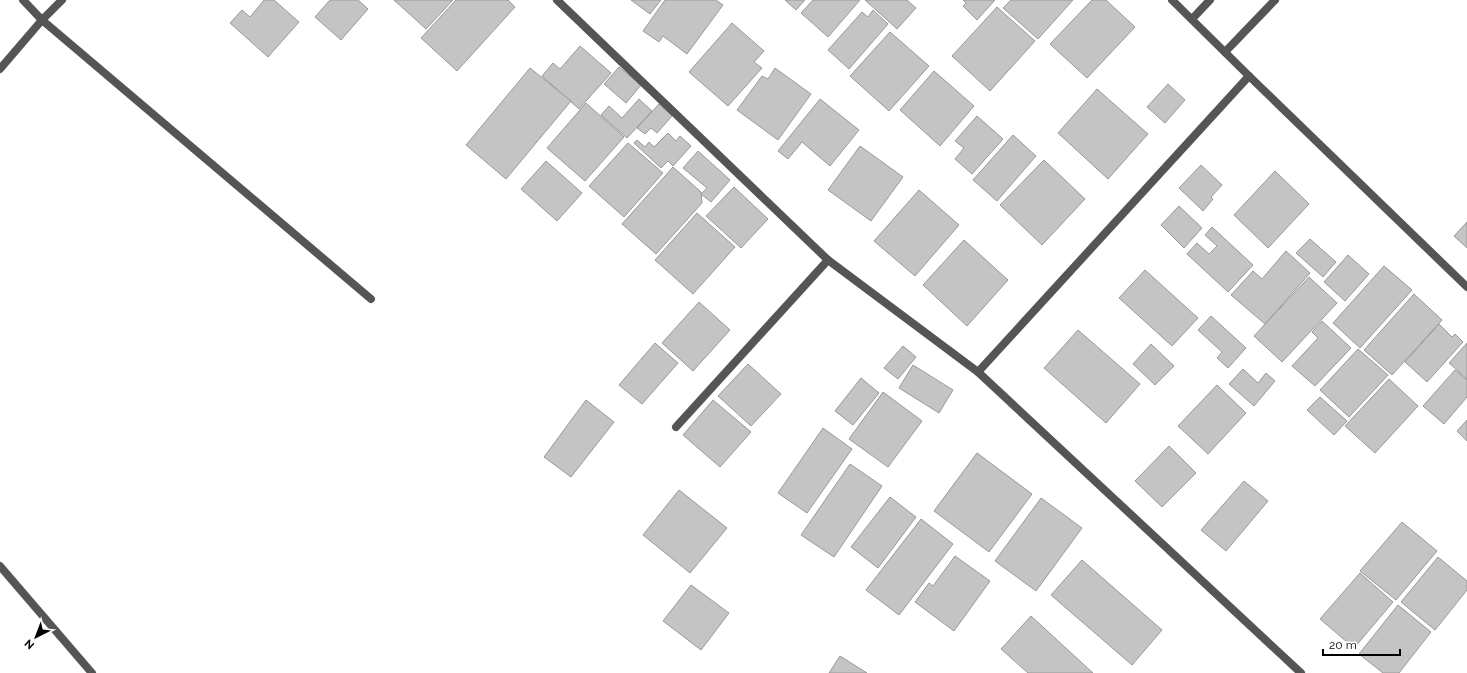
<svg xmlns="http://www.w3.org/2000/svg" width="1467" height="673" viewBox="0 0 1467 673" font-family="Raleway,sans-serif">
  <rect width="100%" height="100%" fill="#fff"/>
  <!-- building -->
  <g fill="#c4c4c4" stroke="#999">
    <polygon points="264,0 274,0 299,22 268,57 230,23 242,10 250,17"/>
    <polygon points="330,0 358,0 368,9 341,40 315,17"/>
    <polygon points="394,0 453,0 426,29"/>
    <polygon points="456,0 508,0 515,7 457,71 421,38"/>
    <polygon points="631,0 661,0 650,14"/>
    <polygon points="665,0 716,0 723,5 687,54 663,36 659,42 643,31"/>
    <polygon points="785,0 805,0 796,10"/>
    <polygon points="813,0 860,0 828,37 801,13"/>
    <polygon points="865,0 907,0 916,8 897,29"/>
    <polygon points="963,0 995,0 977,20 963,6 966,3"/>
    <polygon points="1011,0 1073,0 1038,39 1003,8"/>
    <polygon points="1092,0 1106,0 1135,27 1087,78 1050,44"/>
    <polygon points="997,7 1035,41 990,91 952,56"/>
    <polygon points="873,10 888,24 849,69 828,50 862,12 868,17"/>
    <polygon points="732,23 764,51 754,62 762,68 728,106 689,72"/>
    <polygon points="890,32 929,66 889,111 850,76"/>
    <polygon points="580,46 611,73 579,109 542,76 553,63 560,69"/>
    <polygon points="619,67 641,85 626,103 604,84"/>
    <polygon points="530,68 571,101 506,179 466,145"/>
    <polygon points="775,68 811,94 778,140 737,110 762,76 768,79"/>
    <polygon points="934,71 974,106 940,146 900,110"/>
    <polygon points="1168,84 1185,100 1165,123 1147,107"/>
    <polygon points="1097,89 1148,134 1108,179 1058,133"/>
    <polygon points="639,99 652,111 627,138 601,115 609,106 622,118"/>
    <polygon points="820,99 859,130 830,166 802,142 788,159 778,151"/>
    <polygon points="586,103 624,137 585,181 547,148"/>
    <polygon points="659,104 672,116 657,133 651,128 645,134 637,128"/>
    <polygon points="977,116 1003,139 972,174 955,159 964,148 955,141"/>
    <polygon points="668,133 676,141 680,136 691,146 673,166 668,161 661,168 634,143 637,140 645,147 649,142 654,147"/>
    <polygon points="1013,135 1036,156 997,201 973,180"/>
    <polygon points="628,143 663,173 624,217 589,186"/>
    <polygon points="860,146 903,177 871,221 828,190"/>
    <polygon points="698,151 730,180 711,202 701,194 707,188 683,168"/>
    <polygon points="1044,160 1085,199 1042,245 1000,205"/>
    <polygon points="546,161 582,193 557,221 521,189"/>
    <polygon points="1201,165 1222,185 1211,197 1213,199 1203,211 1179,188"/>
    <polygon points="673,167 701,192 702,203 656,254 622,224"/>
    <polygon points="1275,171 1309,204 1268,248 1234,215"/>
    <polygon points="734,187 768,219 741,248 706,216"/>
    <polygon points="919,190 959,225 915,276 874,241"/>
    <polygon points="1179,206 1202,228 1184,248 1161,225"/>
    <polygon points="697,213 735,247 693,294 655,260"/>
    <polygon points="1467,222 1467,248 1454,236"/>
    <polygon points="1212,227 1253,265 1228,292 1187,254 1197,243 1209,254 1217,246 1205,235"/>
    <polygon points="1310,239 1336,262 1323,277 1296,253"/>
    <polygon points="964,240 1008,280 967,326 923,285"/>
    <polygon points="1286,251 1310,273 1265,324 1231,295 1253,271 1262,279"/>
    <polygon points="1348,255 1369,274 1345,301 1324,282"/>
    <polygon points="1384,266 1412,290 1360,348 1333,323"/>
    <polygon points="1145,270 1198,318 1172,346 1119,298"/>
    <polygon points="1309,277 1337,303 1282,362 1254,336"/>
    <polygon points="1414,294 1442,320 1392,375 1364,350"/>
    <polygon points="699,302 730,330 693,371 662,343"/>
    <polygon points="1211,316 1246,348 1228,368 1217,358 1222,352 1198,330"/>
    <polygon points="1322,321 1351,348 1315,386 1292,366 1318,338 1312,332"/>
    <polygon points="1439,324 1452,337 1455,334 1463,342 1427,382 1405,362"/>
    <polygon points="1078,330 1140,384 1106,423 1044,368"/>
    <polygon points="655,343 678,363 642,404 619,385"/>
    <polygon points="1467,343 1467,379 1449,363"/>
    <polygon points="1151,344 1174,366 1155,385 1133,364"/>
    <polygon points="903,346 916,357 898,379 884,368"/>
    <polygon points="1358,349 1388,375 1349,417 1320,390"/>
    <polygon points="748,364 781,394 751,426 718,396"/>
    <polygon points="913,365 953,390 939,413 899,388"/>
    <polygon points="1243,369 1258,383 1266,373 1275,381 1254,406 1229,384"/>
    <polygon points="1455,370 1467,380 1467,397 1444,424 1423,406"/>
    <polygon points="861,378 879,393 853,425 835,411"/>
    <polygon points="1389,379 1418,406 1375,453 1345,426"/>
    <polygon points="1217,385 1246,413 1208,454 1178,426"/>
    <polygon points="883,392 922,421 888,467 849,439"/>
    <polygon points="1320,397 1347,421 1334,435 1307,410"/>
    <polygon points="586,400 614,422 571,477 544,457"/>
    <polygon points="713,400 751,432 720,467 683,435"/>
    <polygon points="1467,420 1467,441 1457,431"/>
    <polygon points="823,428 852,449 807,513 778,493"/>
    <polygon points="1169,446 1196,473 1162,507 1135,481"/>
    <polygon points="977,453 1032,494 989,552 934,511"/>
    <polygon points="850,464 882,486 834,557 801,535"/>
    <polygon points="1244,481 1268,501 1226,551 1201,530"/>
    <polygon points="679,490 727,528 690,573 643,535"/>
    <polygon points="890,497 916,517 878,568 851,547"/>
    <polygon points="1041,498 1082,528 1036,591 995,561"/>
    <polygon points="921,519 953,544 899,615 866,590"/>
    <polygon points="1402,522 1437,551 1396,600 1360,571"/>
    <polygon points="955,556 990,581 954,631 915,602 929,583 933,586"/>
    <polygon points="1438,557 1467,581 1467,590 1435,630 1401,602"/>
    <polygon points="1082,560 1162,630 1132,665 1051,595"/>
    <polygon points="1360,573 1393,602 1354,648 1320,619"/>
    <polygon points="691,585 729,613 701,650 663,621"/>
    <polygon points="1398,605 1431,632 1399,673 1383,673 1359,654"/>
    <polygon points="1031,616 1093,673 1028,673 1001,649"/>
    <polygon points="840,656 867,673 829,673"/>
  </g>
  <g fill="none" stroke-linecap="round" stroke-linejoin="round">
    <!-- minor -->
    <g stroke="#555" stroke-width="8">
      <polyline points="23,0 42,20 371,299"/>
      <polyline points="557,0 828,260 978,372 1301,673"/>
      <polyline points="1172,0 1249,76 1467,287"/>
      <polyline points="1192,19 1210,0"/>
      <polyline points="1225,52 1275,0"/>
      <polyline points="0,69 42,20 62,0"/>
      <polyline points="978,372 1249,76"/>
      <polyline points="676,427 828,260"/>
      <polyline points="0,566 92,673"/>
    </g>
  </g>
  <!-- north arrow -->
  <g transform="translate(36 637) rotate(222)" stroke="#ffffff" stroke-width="3" paint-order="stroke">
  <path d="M0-3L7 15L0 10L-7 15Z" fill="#000000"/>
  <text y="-6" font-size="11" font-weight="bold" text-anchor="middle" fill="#000000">N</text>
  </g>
  <!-- scale -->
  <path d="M1323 649v6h77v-6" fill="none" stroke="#000000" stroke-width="2"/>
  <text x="1329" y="649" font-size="12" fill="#000000" stroke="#ffffff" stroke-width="3" paint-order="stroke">20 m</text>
</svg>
